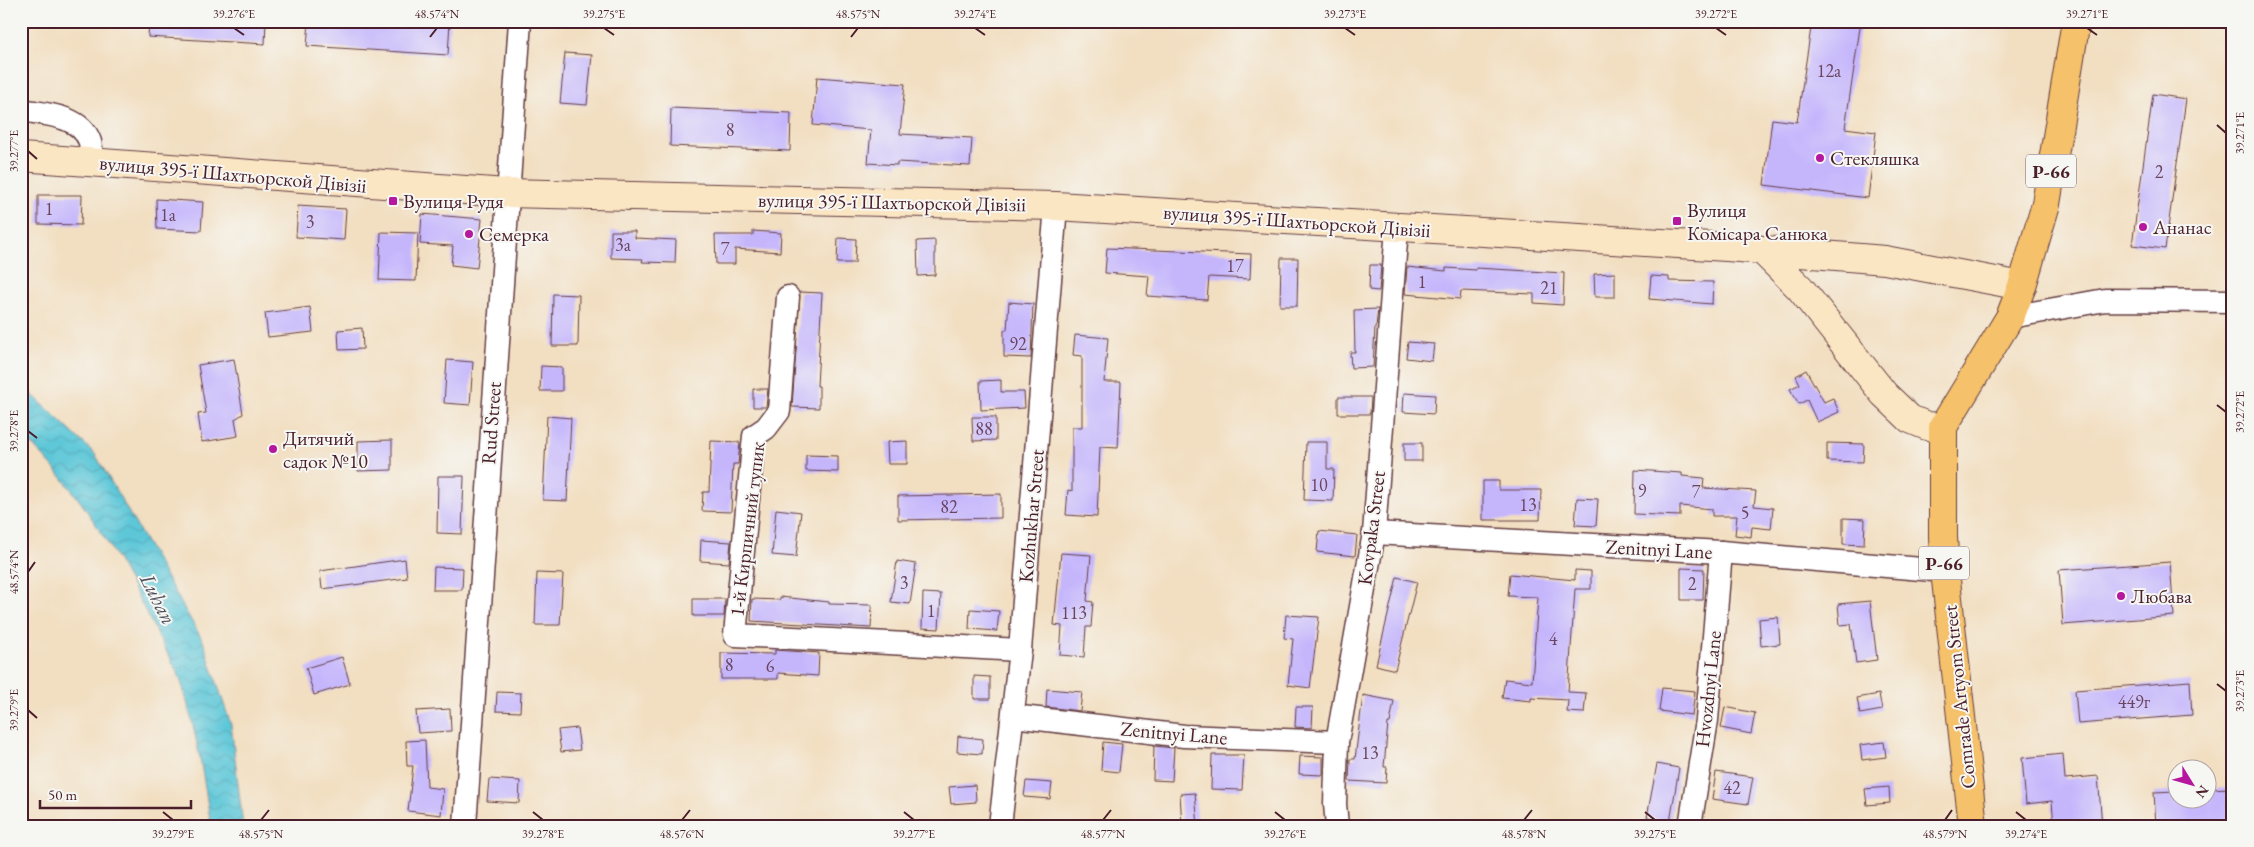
<svg xmlns="http://www.w3.org/2000/svg" width="2254" height="847" viewBox="0 0 2254 847" font-family="'EB Garamond',serif">
  <defs>
    <pattern id="water-waves" width="16" height="10" patternUnits="userSpaceOnUse" patternTransform="scale(1.25)"><rect width="16" height="10" fill="#5dc7d8"/><path d="M0 5q4-4 8 0t8 0" fill="none" stroke="#52aaba"/></pattern>
  </defs>
  <rect width="100%" height="100%" fill="#f6f6f2"/>
  <filter id="ink" filterUnits="userSpaceOnUse"><feTurbulence type="fractalNoise" baseFrequency=".02" numOctaves="2"/><feDisplacementMap in="SourceGraphic" scale="10" xChannelSelector="R" yChannelSelector="G"/><feConvolveMatrix kernelMatrix="1 2 1 2 8 2 1 2 1" color-interpolation-filters="sRGB"/></filter>
  <filter id="wash" filterUnits="userSpaceOnUse"><feTurbulence type="fractalNoise" baseFrequency=".0096" numOctaves="4" result="noise"/><feDisplacementMap in="SourceGraphic" scale="20" xChannelSelector="R" yChannelSelector="G"/><feGaussianBlur stdDeviation="1.12" result="paint"/><feColorMatrix in="noise" values="0 0 0 0 0 0 0 0 0 0 0 0 0 0 0 0 0 1.4 0 .05"/><feComposite in="paint" operator="in"/></filter>
  <g filter="url(#wash)">
    <rect width="100%" height="100%" fill="#f2dec0"/>
    <!-- water -->
    <path fill="url(#water-waves)" stroke="#547382" d="M21,384L95,454L203,641L231,725L243,826H211C204,780 197,733 183,688C178,670 166,651 157,634C121,562 81,489 21,434Z"/>
    <g id="blocks">
      <!-- building -->
      <g fill="#c5b6fc">
        <polygon points="149,21 266,21 265,44 148,37"/>
        <polygon points="309,21 450,21 448,55 307,46"/>
        <polygon points="1812,21 1861,21 1845,128 1876,132 1868,198 1764,185 1772,119 1797,122"/>
        <polygon points="565,53 592,55 587,105 560,103"/>
        <polygon points="817,77 905,84 900,134 972,138 970,166 897,162 897,165 868,163 871,130 813,125"/>
        <polygon points="2153,94 2186,99 2165,249 2132,245"/>
        <polygon points="671,108 791,113 790,151 670,146"/>
        <polygon points="38,195 82,195 81,225 38,224"/>
        <polygon points="156,199 203,202 201,231 157,229"/>
        <polygon points="298,206 346,209 344,240 296,237"/>
        <polygon points="422,214 482,219 477,268 451,265 453,246 420,244"/>
        <polygon points="611,231 635,231 635,238 676,240 675,263 642,262 643,259 611,258"/>
        <polygon points="753,231 781,233 780,252 735,249 735,264 716,264 715,235 753,235"/>
        <polygon points="381,232 418,233 416,281 379,280"/>
        <polygon points="838,238 856,239 855,263 837,263"/>
        <polygon points="935,240 935,275 918,276 917,241"/>
        <polygon points="1107,248 1251,254 1250,279 1209,277 1207,300 1147,296 1149,276 1105,273"/>
        <polygon points="1281,258 1298,258 1297,306 1280,306"/>
        <polygon points="1370,265 1381,265 1379,291 1369,290"/>
        <polygon points="1407,267 1446,271 1446,268 1476,270 1476,268 1564,273 1563,305 1534,303 1534,294 1461,291 1460,299 1405,294"/>
        <polygon points="1615,273 1615,297 1595,297 1594,274"/>
        <polygon points="1651,276 1669,277 1669,281 1713,282 1712,304 1649,299"/>
        <polygon points="800,292 822,293 817,386 819,386 819,408 792,407"/>
        <polygon points="553,294 579,295 578,346 552,346"/>
        <polygon points="1009,302 1033,304 1031,358 1004,357 1004,330 1007,330"/>
        <polygon points="310,307 313,332 268,337 265,313"/>
        <polygon points="1378,309 1376,326 1375,326 1373,367 1351,368 1350,352 1355,352 1354,310"/>
        <polygon points="362,328 363,349 339,350 338,330"/>
        <polygon points="1075,335 1108,338 1104,382 1121,382 1118,448 1100,447 1097,517 1066,515 1068,490 1072,491 1072,427 1082,427 1082,356 1073,355"/>
        <polygon points="1408,342 1434,344 1432,361 1406,358"/>
        <polygon points="234,359 243,414 235,419 238,436 202,442 198,414 206,413 198,365"/>
        <polygon points="447,360 473,362 470,405 444,403"/>
        <polygon points="541,366 562,367 562,391 540,391"/>
        <polygon points="1806,370 1824,402 1833,398 1839,412 1817,422 1807,400 1799,404 1790,389 1800,384 1796,376"/>
        <polygon points="1001,380 1001,392 1024,392 1025,408 981,410 980,381"/>
        <polygon points="753,389 768,389 766,407 753,407"/>
        <polygon points="1404,393 1435,395 1434,414 1403,412"/>
        <polygon points="1338,397 1371,397 1370,414 1338,414"/>
        <polygon points="547,416 571,418 567,501 543,500"/>
        <polygon points="972,417 996,417 996,440 973,441"/>
        <polygon points="392,440 392,470 358,471 358,441"/>
        <polygon points="711,441 740,442 738,464 733,464 731,512 702,511 703,492 709,492"/>
        <polygon points="907,441 907,464 888,464 887,442"/>
        <polygon points="1306,442 1327,442 1327,469 1334,469 1333,501 1304,500"/>
        <rect x="1404" y="443" width="18" height="18"/>
        <polygon points="1827,443 1864,444 1863,462 1827,461"/>
        <polygon points="806,455 838,456 838,472 806,471"/>
        <polygon points="1635,470 1682,473 1682,476 1704,478 1703,488 1756,491 1754,506 1773,508 1771,529 1752,527 1751,537 1735,535 1737,516 1712,516 1712,509 1680,506 1680,516 1634,514"/>
        <polygon points="438,476 464,476 462,534 437,533"/>
        <polygon points="1483,481 1499,481 1499,490 1541,490 1540,520 1483,520"/>
        <polygon points="1001,494 1001,518 898,520 898,496"/>
        <polygon points="1577,498 1598,499 1596,526 1575,525"/>
        <polygon points="776,509 801,512 796,557 772,555"/>
        <polygon points="1843,518 1865,519 1864,545 1843,544"/>
        <polygon points="1319,531 1357,535 1355,556 1317,552"/>
        <polygon points="701,540 731,542 729,563 700,561"/>
        <polygon points="1061,553 1091,555 1087,601 1093,602 1091,627 1086,627 1084,657 1060,655 1062,626 1054,625"/>
        <polygon points="405,559 407,578 322,589 320,571"/>
        <polygon points="897,561 916,564 910,604 891,602"/>
        <polygon points="2170,562 2174,616 2063,625 2059,570"/>
        <polygon points="434,567 463,568 462,590 433,590"/>
        <polygon points="1681,568 1704,569 1703,600 1681,600"/>
        <polygon points="1575,570 1591,571 1591,589 1575,589 1568,692 1586,693 1584,713 1567,712 1568,700 1531,698 1531,701 1502,698 1505,679 1532,682 1538,597 1508,596 1510,574 1575,580"/>
        <polygon points="537,573 563,574 560,625 535,625"/>
        <polygon points="1397,577 1417,582 1395,670 1376,665"/>
        <polygon points="923,593 941,594 939,629 922,628"/>
        <polygon points="780,597 829,602 829,604 872,605 871,628 751,621 752,599 780,600"/>
        <polygon points="693,599 725,599 724,616 693,616"/>
        <polygon points="1870,601 1877,660 1856,663 1851,624 1840,625 1838,604"/>
        <polygon points="970,609 999,611 997,631 969,629"/>
        <polygon points="1286,615 1319,617 1310,688 1288,685 1293,639 1284,638"/>
        <polygon points="1778,617 1780,644 1761,646 1759,619"/>
        <polygon points="775,650 819,653 818,676 778,673 778,679 721,679 721,653 775,654"/>
        <polygon points="342,657 350,684 314,695 306,668"/>
        <polygon points="974,676 990,677 990,699 974,699"/>
        <polygon points="2190,681 2192,715 2078,724 2075,690"/>
        <polygon points="1662,688 1695,691 1692,715 1659,711"/>
        <polygon points="1047,689 1082,692 1080,711 1046,707"/>
        <polygon points="497,692 521,693 520,712 496,711"/>
        <polygon points="1879,694 1882,710 1860,714 1857,698"/>
        <polygon points="1363,695 1394,701 1390,723 1388,723 1384,767 1387,767 1386,783 1349,781 1350,759 1355,759"/>
        <polygon points="1296,707 1313,707 1312,728 1295,727"/>
        <polygon points="1725,707 1755,713 1751,734 1721,728"/>
        <polygon points="450,709 451,731 418,733 416,711"/>
        <polygon points="577,728 580,750 561,752 558,730"/>
        <polygon points="958,736 983,739 982,754 957,752"/>
        <polygon points="425,740 427,787 443,789 441,815 408,811 413,766 407,766 406,741"/>
        <polygon points="1103,742 1122,744 1119,772 1101,770"/>
        <polygon points="1884,742 1886,757 1862,760 1860,745"/>
        <polygon points="1154,746 1174,748 1172,781 1153,780"/>
        <polygon points="2063,754 2065,779 2098,776 2102,826 2054,826 2052,801 2026,804 2022,758"/>
        <polygon points="1212,755 1244,755 1242,790 1211,789"/>
        <polygon points="1300,756 1323,757 1323,775 1299,774"/>
        <polygon points="1657,764 1679,768 1670,822 1647,817"/>
        <polygon points="1716,772 1753,777 1748,804 1712,799"/>
        <polygon points="489,779 520,781 519,803 487,801"/>
        <polygon points="1026,781 1052,783 1050,799 1024,797"/>
        <polygon points="975,785 976,802 951,804 949,787"/>
        <polygon points="1889,787 1890,803 1867,805 1865,789"/>
        <polygon points="2233,788 2233,826 2156,826 2154,792 2176,791 2176,800 2206,800 2206,789"/>
        <polygon points="1195,793 1198,826 1182,826 1180,794"/>
      </g>
    </g>
  </g>
  <g filter="url(#ink)">
    <use href="#blocks" fill-opacity="0" stroke="#633c41" stroke-width="1"/>
    <g fill="none" stroke-linecap="round" stroke-linejoin="round">
      <defs>
        <g id="street">
          <path d="M21,110C44,114 81,115 90,142C92,148 91,156 91,162"/>
          <polyline points="788,297 779,411 766,428 754,436 735,635 1020,650"/>
          <polyline points="2010,317 2105,300 2233,301"/>
          <polyline points="1374,533 1721,552 1945,571"/>
          <polyline points="1013,716 1184,736 1337,742"/>
          <polyline points="465,826 520,21"/>
          <polyline points="1000,826 1020,650 1056,206"/>
          <polyline points="1337,826 1335,804 1337,742 1374,533 1397,228"/>
          <polyline points="1690,826 1707,720 1721,552"/>
        </g>
        <g id="secondary">
          <polyline points="21,157 506,193 1056,206 1727,247 1885,260 2022,286"/>
          <polyline points="1763,251 1800,288 1884,394 1910,419 1927,426 1943,427"/>
        </g>
        <polyline id="primary" points="1973,826 1945,571 1943,537 1943,427 2010,317 2022,286 2046,204 2076,21"/>
      </defs>
      <!-- street casing -->
      <use href="#street" stroke="#633c41" stroke-width="25"/>
      <!-- secondary casing -->
      <use href="#secondary" stroke="#633c41" stroke-width="30"/>
      <!-- primary casing -->
      <use href="#primary" stroke="#633c41" stroke-width="30"/>
      <!-- street -->
      <use href="#street" stroke="#fff" stroke-width="22"/>
      <!-- secondary -->
      <use href="#secondary" stroke="#fbe6c4" stroke-width="28"/>
      <!-- primary -->
      <use href="#primary" stroke="#f5c16b" stroke-width="28"/>
    </g>
  </g>
  <!-- ticks -->
  <path fill="none" stroke="#4a1f2b" stroke-width="2" d="M234,28L244,35M604,28L614,35M975,28L985,35M1345,28L1355,35M1716,28L1726,35M2087,28L2097,35M430,37L437,28M851,37L858,28M2217,125L2226,133M28,151L37,159M2217,405L2226,412M28,431L37,438M28,572L35,562M2217,684L2226,691M28,710L37,718M163,812L173,820M533,812L543,820M904,812L914,820M1275,812L1285,820M1645,812L1655,820M2016,812L2026,820M261,820L269,810M682,820L690,810M1103,820L1111,810M1524,820L1532,810M1945,820L1952,810"/>
  <!-- markers -->
  <g fill="#b5179e" stroke="#f6f6f2" stroke-width="2">
    <circle cx="1820" cy="158" r="5"/>
    <rect x="388" y="196" width="10" height="10" rx="2.5"/>
    <rect x="1672" y="216" width="10" height="10" rx="2.5"/>
    <circle cx="2143" cy="227" r="5"/>
    <circle cx="469" cy="234" r="5"/>
    <circle cx="273" cy="449" r="5"/>
    <circle cx="2121" cy="596" r="5"/>
  </g>
  <g text-anchor="middle" stroke-width="4" stroke-linejoin="round" paint-order="stroke">
    <!-- number labels -->
    <g font-size="18" fill="#69455f">
      <text x="1829" y="77">12а</text>
      <text x="730" y="136">8</text>
      <text x="2159" y="178">2</text>
      <text x="49" y="215">1</text>
      <text x="168" y="221">1а</text>
      <text x="310" y="228">3</text>
      <text x="623" y="251">3а</text>
      <text x="725" y="255">7</text>
      <text x="1235" y="272">17</text>
      <text x="1422" y="288">1</text>
      <text x="1549" y="294">21</text>
      <text x="1018" y="350">92</text>
      <text x="984" y="435">88</text>
      <text x="1319" y="491">10</text>
      <text x="1642" y="497">9</text>
      <text x="1696" y="498">7</text>
      <text x="1528" y="511">13</text>
      <text x="949" y="513">82</text>
      <text x="1745" y="519">5</text>
      <text x="904" y="589">3</text>
      <text x="1692" y="590">2</text>
      <text x="931" y="617">1</text>
      <text x="1074" y="619">113</text>
      <text x="1553" y="645">4</text>
      <text x="729" y="671">8</text>
      <text x="770" y="672">6</text>
      <text x="2134" y="708">449г</text>
      <text x="1370" y="759">13</text>
      <text x="1732" y="794">42</text>
    </g>
    <!-- shield labels -->
    <g fill="#f6f6f2" stroke="#7e6067" stroke-width="1">
      <rect x="2026" y="154.5" width="50" height="33" rx="4"/>
      <rect x="1919" y="546.5" width="50" height="33" rx="4"/>
    </g>
    <g font-size="19" font-weight="bold" fill="#4a1f2b">
      <text x="2051" y="178">Р-66</text>
      <text x="1944" y="570">Р-66</text>
    </g>
    <!-- poi labels -->
    <g font-size="20" fill="#4a1f2b" stroke="#f6f6f2" text-anchor="start">
      <text x="1830" y="165">Стекляшка</text>
      <text x="403" y="208">Вулиця Рудя</text>
      <text x="1687" y="217">Вулиця<tspan x="1687" dy="23">Комісара Санюка</tspan></text>
      <text x="2153" y="234">Ананас</text>
      <text x="479" y="241">Семерка</text>
      <text x="283" y="445">Дитячий<tspan x="283" dy="23">садок №10</tspan></text>
      <text x="2131" y="603">Любава</text>
    </g>
    <!-- street labels -->
    <g font-size="20" fill="#4a1f2b" stroke="#f6f6f2">
      <text transform="translate(233 174) rotate(5)" y="7">вулиця 395-ї Шахтьорской Дівізіі</text>
      <text transform="translate(892 202) rotate(1)" y="7">вулиця 395-ї Шахтьорской Дівізіі</text>
      <text transform="translate(1297 221) rotate(4)" y="7">вулиця 395-ї Шахтьорской Дівізіі</text>
      <text transform="translate(491 423) rotate(-86)" y="7">Rud Street</text>
      <text transform="translate(1031 516) rotate(-85)" y="7">Kozhukhar Street</text>
      <text transform="translate(1371 528) rotate(-83)" y="7">Kovpaka Street</text>
      <text transform="translate(747 529) rotate(-83)" y="7">1-й Кирпичний тупик</text>
      <text transform="translate(1659 549) rotate(3)" y="7">Zenitnyi Lane</text>
      <text transform="translate(1708 689) rotate(-84)" y="7">Hvozdnyi Lane</text>
      <text transform="translate(1959 697) rotate(-96)" y="7">Comrade Artyom Street</text>
      <text transform="translate(1174 733) rotate(5)" y="7">Zenitnyi Lane</text>
    </g>
    <!-- water labels -->
    <g font-size="21" font-style="italic" fill="#50515f" stroke="#f6f6f2">
      <text transform="translate(158 599) rotate(63)" y="7">Luhan</text>
    </g>
  </g>
  <!-- margin -->
  <rect width="2254" height="847" fill="none" stroke="#f6f6f2" stroke-width="55"/>
  <!-- north arrow -->
  <g transform="translate(2192 784) rotate(127)"><circle r="24" fill="#f6f6f2" stroke="#b1a0a2"/>
  <path d="M0-4L9 19L0 12L-9 19Z" fill="#b5179e"/>
  <text y="-8" font-size="14" font-weight="bold" text-anchor="middle" fill="#4a1f2b">N</text>
  </g>
  <!-- scale -->
  <path d="M40 800v8h151v-8" fill="none" stroke="#4a1f2b" stroke-width="2.5"/>
  <text x="48" y="800" font-size="15" fill="#4a1f2b" stroke="#f6f6f2" stroke-width="4" paint-order="stroke">50 m</text>
  <rect x="28" y="28" width="2198" height="792" fill="none" stroke="#4a1f2b" stroke-width="2"/>
  <g font-size="12" text-anchor="middle" fill="#4a1f2b">
    <text x="234" y="18">39.276°E</text>
    <text x="437" y="18">48.574°N</text>
    <text x="604" y="18">39.275°E</text>
    <text x="858" y="18">48.575°N</text>
    <text x="975" y="18">39.274°E</text>
    <text x="1345" y="18">39.273°E</text>
    <text x="1716" y="18">39.272°E</text>
    <text x="2087" y="18">39.271°E</text>
    <text transform="translate(2240 133) rotate(-90)" y="4">39.271°E</text>
    <text transform="translate(14 151) rotate(-90)" y="4">39.277°E</text>
    <text transform="translate(2240 412) rotate(-90)" y="4">39.272°E</text>
    <text transform="translate(14 431) rotate(-90)" y="4">39.278°E</text>
    <text transform="translate(14 572) rotate(-90)" y="4">48.574°N</text>
    <text transform="translate(2240 691) rotate(-90)" y="4">39.273°E</text>
    <text transform="translate(14 710) rotate(-90)" y="4">39.279°E</text>
    <text x="173" y="838">39.279°E</text>
    <text x="261" y="838">48.575°N</text>
    <text x="543" y="838">39.278°E</text>
    <text x="682" y="838">48.576°N</text>
    <text x="914" y="838">39.277°E</text>
    <text x="1103" y="838">48.577°N</text>
    <text x="1285" y="838">39.276°E</text>
    <text x="1524" y="838">48.578°N</text>
    <text x="1655" y="838">39.275°E</text>
    <text x="1945" y="838">48.579°N</text>
    <text x="2026" y="838">39.274°E</text>
  </g>
</svg>
